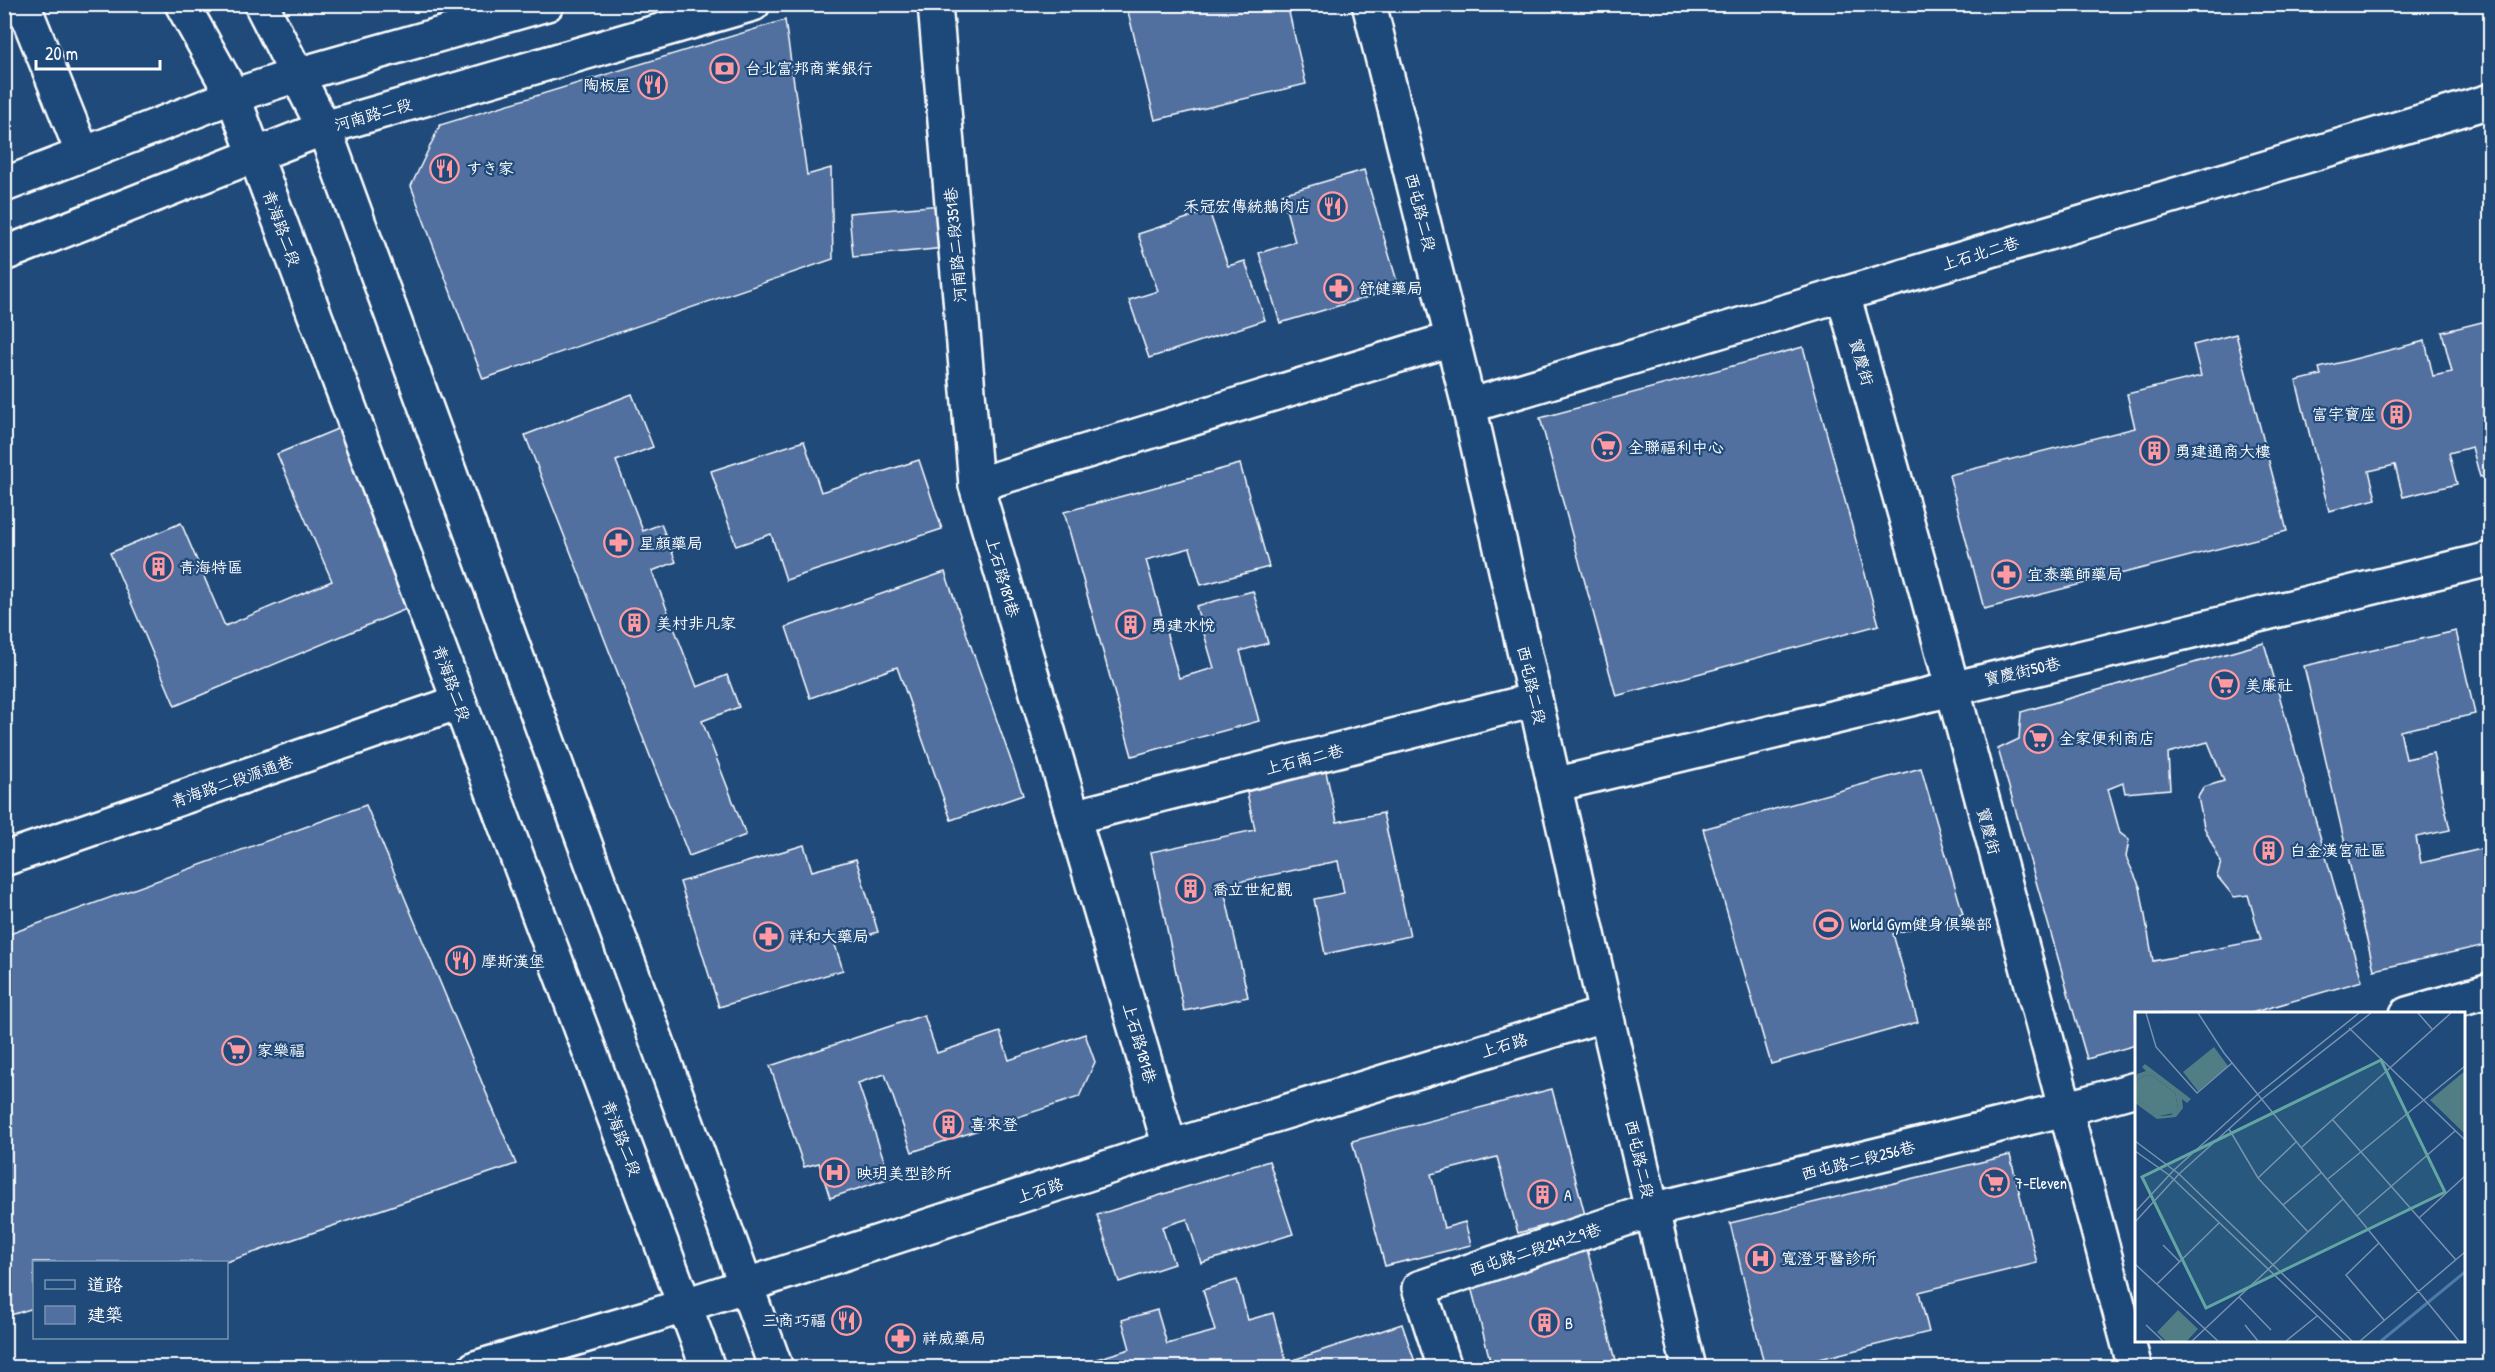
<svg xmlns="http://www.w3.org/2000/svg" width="2495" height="1372" viewBox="0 0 2495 1372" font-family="'Patrick Hand','LXGW WenKai TC','Klee One',sans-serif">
  <rect width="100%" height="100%" fill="#1f4a7a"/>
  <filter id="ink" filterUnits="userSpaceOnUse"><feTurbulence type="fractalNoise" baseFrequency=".0167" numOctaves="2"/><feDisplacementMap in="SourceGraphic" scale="12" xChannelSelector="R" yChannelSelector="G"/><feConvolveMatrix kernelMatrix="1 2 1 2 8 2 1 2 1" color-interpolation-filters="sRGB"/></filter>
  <g filter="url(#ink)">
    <!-- building -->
    <g fill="#516fa0" stroke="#fff" stroke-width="1.5" fill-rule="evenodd">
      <polygon points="4,4 54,4 4,24"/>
      <polygon points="1126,4 1287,4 1306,84 1155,120"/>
      <polygon points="785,20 807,175 831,168 833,259 483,379 411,186 440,125"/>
      <polygon points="1364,170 1399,288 1280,323 1259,253 1295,242 1282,194"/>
      <polygon points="942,205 945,248 853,257 849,213"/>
      <polygon points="1209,211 1228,266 1245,261 1265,320 1149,358 1129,300 1158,291 1138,234"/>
      <polygon points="2490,320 2490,475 2480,477 2472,447 2449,453 2457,484 2403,497 2395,465 2369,471 2376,499 2329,511 2296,381 2321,375 2319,368 2425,341 2433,376 2452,372 2442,332"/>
      <polygon points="2236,334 2287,531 1984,609 1949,475 2135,428 2127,394 2201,376 2193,345"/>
      <polygon points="1803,347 1879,625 1616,696 1540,418"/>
      <polygon points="632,394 653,447 616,461 643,531 661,524 676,562 652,571 697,687 727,675 739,707 702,721 746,835 689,856 525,435"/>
      <polygon points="342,427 418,604 175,706 110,553 181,523 225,626 332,581 277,454"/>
      <polygon points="804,441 821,492 919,460 942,529 786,580 771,534 736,546 711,471"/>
      <polygon points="1240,464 1269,567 1201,585 1190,548 1146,560 1179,678 1214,668 1196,606 1253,591 1268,643 1240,651 1259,721 1132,756 1064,512"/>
      <polygon points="945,572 1023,795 951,820 897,667 810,698 786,627"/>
      <polygon points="2456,631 2475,714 2400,731 2406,759 2433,753 2450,830 2416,837 2421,863 2490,847 2490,944 2374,970 2304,666"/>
      <path d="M2264,643L2362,981L2248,1014H2136V1045L2087,1059L1998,749L2019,739L2021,712ZM2208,742L2224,781L2204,787L2198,797L2204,827L2221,862L2217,876L2234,897L2248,895L2261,940L2153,961L2140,887L2126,857L2129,840L2120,833L2108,789L2123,783L2125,793L2170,789L2168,753Z"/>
      <polygon points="1921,768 1963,914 1893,934 1918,1022 1771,1064 1703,829"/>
      <polygon points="1326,772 1337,822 1383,813 1410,936 1325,954 1314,899 1344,893 1338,861 1223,885 1248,997 1184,1011 1151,852 1255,830 1246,788"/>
      <polygon points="366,805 516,1164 226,1262 34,1262 34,1308 4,1317 4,936"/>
      <polygon points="804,845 812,871 856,859 878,932 835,945 843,970 719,1007 680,882"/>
      <polygon points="924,1015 937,1053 1000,1032 1009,1060 1085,1034 1095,1062 1079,1097 912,1152 885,1074 858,1083 890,1178 830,1198 819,1163 804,1167 770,1066"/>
      <polygon points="1552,1089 1585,1215 1518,1233 1497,1157 1431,1174 1444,1228 1465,1222 1471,1245 1385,1266 1352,1141"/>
      <polygon points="2010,1155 2037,1263 1919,1292 1929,1332 1783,1368 1765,1368 1730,1223"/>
      <polygon points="1269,1161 1293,1234 1201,1263 1187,1219 1162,1227 1174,1264 1119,1282 1097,1215"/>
      <polygon points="1587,1249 1618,1368 1492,1368 1469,1279"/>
      <polygon points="1237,1280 1248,1320 1273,1313 1288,1368 1095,1368 1093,1360 1130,1349 1122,1320 1157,1310 1167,1344 1215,1331 1203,1290"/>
      <polygon points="1402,1324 1417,1368 1299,1368 1296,1359"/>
    </g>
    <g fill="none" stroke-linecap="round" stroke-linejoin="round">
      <defs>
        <g id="minor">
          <polyline points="23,4 83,154"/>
          <polyline points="935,4 976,485 1170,1147"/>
          <polyline points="1369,4 1469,406 1606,1014 1689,1368"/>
          <polyline points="4,185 233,96 297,75 547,4"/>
          <polyline points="4,254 324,128 753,4"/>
          <polyline points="1843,294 1922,575 2135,1368"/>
          <polyline points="1469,406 2490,101"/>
          <polyline points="976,485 1452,339"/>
          <polyline points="1554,785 2490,559"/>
          <polyline points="1073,817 1535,700"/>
          <polyline points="4,859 459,702"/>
          <polyline points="2407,1014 2490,990"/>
          <polyline points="475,1368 652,1316 1170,1147 1606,1014"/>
          <polyline points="1445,1368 1419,1288 1652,1210 2065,1109 2136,1089"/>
        </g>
        <g id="major">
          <polyline points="182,4 233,96 708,1368"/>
          <polyline points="261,4 324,128 776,1368"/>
        </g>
      </defs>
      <!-- minor casing -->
      <use href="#minor" stroke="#fff" stroke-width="38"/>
      <!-- major casing -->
      <use href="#major" stroke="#fff" stroke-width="38"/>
      <!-- minor -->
      <use href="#minor" stroke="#1f4a7a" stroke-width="33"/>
      <!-- major -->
      <use href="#major" stroke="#1f4a7a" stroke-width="33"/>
    </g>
  </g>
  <!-- icons -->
  <defs>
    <symbol id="bank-ring" viewBox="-11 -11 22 22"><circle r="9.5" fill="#1f4a7a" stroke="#ff9aa2" stroke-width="1.5"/><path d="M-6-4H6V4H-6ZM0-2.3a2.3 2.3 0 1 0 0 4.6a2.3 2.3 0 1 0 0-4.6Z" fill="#ff9aa2"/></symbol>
    <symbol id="restaurant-ring" viewBox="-11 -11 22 22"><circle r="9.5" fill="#1f4a7a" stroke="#ff9aa2" stroke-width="1.5"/><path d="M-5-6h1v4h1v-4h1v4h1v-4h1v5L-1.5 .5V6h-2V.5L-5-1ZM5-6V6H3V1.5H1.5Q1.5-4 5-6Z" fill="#ff9aa2"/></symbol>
    <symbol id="pharmacy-ring" viewBox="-11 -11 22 22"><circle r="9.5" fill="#1f4a7a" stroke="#ff9aa2" stroke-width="1.5"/><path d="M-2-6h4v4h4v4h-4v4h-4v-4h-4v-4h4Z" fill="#ff9aa2"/></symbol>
    <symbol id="building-ring" viewBox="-11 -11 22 22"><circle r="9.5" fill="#1f4a7a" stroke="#ff9aa2" stroke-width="1.5"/><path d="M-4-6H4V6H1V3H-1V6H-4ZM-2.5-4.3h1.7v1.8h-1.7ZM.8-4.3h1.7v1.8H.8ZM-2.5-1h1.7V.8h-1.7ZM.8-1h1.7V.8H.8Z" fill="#ff9aa2"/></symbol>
    <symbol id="supermarket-ring" viewBox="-11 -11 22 22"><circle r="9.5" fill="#1f4a7a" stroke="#ff9aa2" stroke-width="1.5"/><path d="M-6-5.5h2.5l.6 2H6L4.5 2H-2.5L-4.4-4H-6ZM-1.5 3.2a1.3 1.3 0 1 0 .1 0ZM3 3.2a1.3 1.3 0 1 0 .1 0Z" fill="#ff9aa2"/></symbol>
    <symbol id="stadium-ring" viewBox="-11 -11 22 22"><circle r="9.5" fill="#1f4a7a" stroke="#ff9aa2" stroke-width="1.5"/><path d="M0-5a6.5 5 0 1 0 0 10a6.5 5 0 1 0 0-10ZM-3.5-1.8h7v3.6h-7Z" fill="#ff9aa2"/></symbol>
    <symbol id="hospital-ring" viewBox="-11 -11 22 22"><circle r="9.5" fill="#1f4a7a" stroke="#ff9aa2" stroke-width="1.5"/><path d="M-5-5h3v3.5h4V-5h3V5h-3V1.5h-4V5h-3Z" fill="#ff9aa2"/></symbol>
  </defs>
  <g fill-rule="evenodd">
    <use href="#bank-ring" x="708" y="52" width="33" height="33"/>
    <use href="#restaurant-ring" x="636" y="68" width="33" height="33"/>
    <use href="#restaurant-ring" x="428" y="152" width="33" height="33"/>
    <use href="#restaurant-ring" x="1316" y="190" width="33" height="33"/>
    <use href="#pharmacy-ring" x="1322" y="272" width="33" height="33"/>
    <use href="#building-ring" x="2380" y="398" width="33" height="33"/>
    <use href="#supermarket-ring" x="1590" y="430" width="33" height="33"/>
    <use href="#building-ring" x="2138" y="434" width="33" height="33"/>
    <use href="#pharmacy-ring" x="602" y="526" width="33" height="33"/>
    <use href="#building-ring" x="142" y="550" width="33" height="33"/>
    <use href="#pharmacy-ring" x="1990" y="558" width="33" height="33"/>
    <use href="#building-ring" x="618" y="606" width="33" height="33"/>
    <use href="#building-ring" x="1114" y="608" width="33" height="33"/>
    <use href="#supermarket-ring" x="2208" y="668" width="33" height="33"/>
    <use href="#supermarket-ring" x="2022" y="722" width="33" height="33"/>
    <use href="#building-ring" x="2252" y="834" width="33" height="33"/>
    <use href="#building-ring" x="1174" y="872" width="33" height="33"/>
    <use href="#stadium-ring" x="1812" y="908" width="33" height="33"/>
    <use href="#pharmacy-ring" x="752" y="920" width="33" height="33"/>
    <use href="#restaurant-ring" x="444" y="944" width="33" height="33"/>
    <use href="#supermarket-ring" x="220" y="1034" width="33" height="33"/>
    <use href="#building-ring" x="932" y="1108" width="33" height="33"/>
    <use href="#hospital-ring" x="818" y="1156" width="33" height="33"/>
    <use href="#supermarket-ring" x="1978" y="1166" width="33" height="33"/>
    <use href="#building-ring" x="1526" y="1178" width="33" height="33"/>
    <use href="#hospital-ring" x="1744" y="1242" width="33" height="33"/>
    <use href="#restaurant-ring" x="830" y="1304" width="33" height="33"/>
    <use href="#building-ring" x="1528" y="1306" width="33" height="33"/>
    <use href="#pharmacy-ring" x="884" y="1322" width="33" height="33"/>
  </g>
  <g text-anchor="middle" stroke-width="4.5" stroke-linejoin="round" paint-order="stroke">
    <!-- poi labels -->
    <g font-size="16" fill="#fff" stroke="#1f4a7a" text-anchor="start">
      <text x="745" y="74">台北富邦商業銀行</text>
      <text x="631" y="91" text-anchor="end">陶板屋</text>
      <text x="466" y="174">すき家</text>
      <text x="1311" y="212" text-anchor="end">禾冠宏傳統鵝肉店</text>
      <text x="1359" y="294">舒健藥局</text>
      <text x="2376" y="420" text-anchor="end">富宇寶座</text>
      <text x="1628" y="453">全聯福利中心</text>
      <text x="2175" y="457">勇建通商大樓</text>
      <text x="639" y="549">星顏藥局</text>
      <text x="179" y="573">青海特區</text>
      <text x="2027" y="580">宜泰藥師藥局</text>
      <text x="656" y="629">美村非凡家</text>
      <text x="1151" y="631">勇建水悅</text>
      <text x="2245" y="691">美廉社</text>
      <text x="2059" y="744">全家便利商店</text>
      <text x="2290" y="856">白金漢宮社區</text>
      <text x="1212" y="895">喬立世紀觀</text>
      <text x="1850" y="930">World Gym健身俱樂部</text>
      <text x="789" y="942">祥和大藥局</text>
      <text x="481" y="967">摩斯漢堡</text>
      <text x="257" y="1056">家樂福</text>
      <text x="970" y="1130">喜來登</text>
      <text x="856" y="1179">映玥美型診所</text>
      <text x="2015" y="1189">7-Eleven</text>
      <text x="1564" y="1201">A</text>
      <text x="1781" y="1264">寬澄牙醫診所</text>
      <text x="826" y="1326" text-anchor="end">三商巧福</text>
      <text x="1565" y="1329">B</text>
      <text x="922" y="1344">祥威藥局</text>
    </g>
    <!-- street labels -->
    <g font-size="16" fill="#fff" stroke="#1f4a7a">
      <text transform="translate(373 114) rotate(-16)" y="6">河南路二段</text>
      <text transform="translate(1421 212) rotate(76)" y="6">西屯路二段</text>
      <text transform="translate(282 228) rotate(70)" y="6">青海路二段</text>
      <text transform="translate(955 245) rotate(-95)" y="6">河南路二段351巷</text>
      <text transform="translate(1980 253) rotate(-17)" y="6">上石北二巷</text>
      <text transform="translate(1862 362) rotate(74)" y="6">寶慶街</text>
      <text transform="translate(1003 577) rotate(74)" y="6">上石路181巷</text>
      <text transform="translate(2022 671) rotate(-13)" y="6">寶慶街50巷</text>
      <text transform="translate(452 683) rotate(70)" y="6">青海路二段</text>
      <text transform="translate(1532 685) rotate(77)" y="6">西屯路二段</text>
      <text transform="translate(1304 759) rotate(-14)" y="6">上石南二巷</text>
      <text transform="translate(232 781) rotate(-19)" y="6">青海路二段源通巷</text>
      <text transform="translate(1989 831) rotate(75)" y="6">寶慶街</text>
      <text transform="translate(1140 1043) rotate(74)" y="6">上石路181巷</text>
      <text transform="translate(1504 1045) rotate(-17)" y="6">上石路</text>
      <text transform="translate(622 1138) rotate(69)" y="6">青海路二段</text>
      <text transform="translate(1640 1159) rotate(77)" y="6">西屯路二段</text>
      <text transform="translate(1858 1160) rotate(-14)" y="6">西屯路二段256巷</text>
      <text transform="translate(1040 1190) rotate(-18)" y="6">上石路</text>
      <text transform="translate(1535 1249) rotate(-18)" y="6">西屯路二段249之9巷</text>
    </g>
  </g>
  <!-- overview -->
  <g transform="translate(2135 1012)">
    <rect width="330" height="330" fill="#1f4a7a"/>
    <path d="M10,63L18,64L40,81L43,95L39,101L24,104L0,85V70Z" fill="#517d85"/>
    <path d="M79,35L93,54L63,79L48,60ZM330,59V122L295,88ZM43,298L63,317L52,329H31L22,320Z" fill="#517d85"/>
    <path d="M10,52L56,87L52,91L47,87L48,96L41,105L22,107L0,91V85L26,104L36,103L43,95L40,81L18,64L10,63L0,70L2,62L11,59L7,55Z" fill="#517d85"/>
    <path fill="none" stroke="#4d7ba7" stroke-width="3" d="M246,329L330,260"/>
    <path fill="none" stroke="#7992af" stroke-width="1.5" d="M11,1L21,35L62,81L97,51M63,1L89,41L324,329M283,1L297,17M214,16L330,128M197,107L321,248M94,117L123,166L173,220M0,129L44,162L217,329M167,135L316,1M0,139L34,163L209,329M123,166L162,129M193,167L330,54M148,193L187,160M0,200L39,158L123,82L224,1M222,204L320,119M284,206L330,164M0,210L44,162L127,87L236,1M244,231L211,263L249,308M28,233L45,250M0,252L83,329M22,272L84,211M104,285L136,318M11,313L28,329M110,313L123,329M57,329L208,187M151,329L182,304M225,329L330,240"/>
    <path fill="#63a6a1" fill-opacity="0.15" stroke="#63a6a1" stroke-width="3" d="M246,48L310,180L71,296L7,165Z"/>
    <rect width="330" height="330" fill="none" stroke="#fff" stroke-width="3"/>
  </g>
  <!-- margin -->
  <rect width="2495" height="1372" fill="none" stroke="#1f4a7a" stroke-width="24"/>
  <rect x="12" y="12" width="2471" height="1348" fill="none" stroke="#fff" stroke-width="2" filter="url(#ink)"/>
  <!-- legend -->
  <rect x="33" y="1261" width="195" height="78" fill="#1f4a7a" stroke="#7992af" stroke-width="1.5"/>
  <rect x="45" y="1280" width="30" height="9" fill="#1f4a7a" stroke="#7992af" stroke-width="1.5"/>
  <text x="87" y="1291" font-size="18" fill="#ffffff">道路</text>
  <rect x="45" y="1306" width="30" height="18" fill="#516fa0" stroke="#7992af" stroke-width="1.5"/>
  <text x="87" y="1321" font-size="18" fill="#ffffff">建築</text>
  <!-- scale -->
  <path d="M36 60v9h124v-9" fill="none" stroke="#ffffff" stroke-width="3"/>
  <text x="45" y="60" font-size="18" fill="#ffffff" stroke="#1f4a7a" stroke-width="4.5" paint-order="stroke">20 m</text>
</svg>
